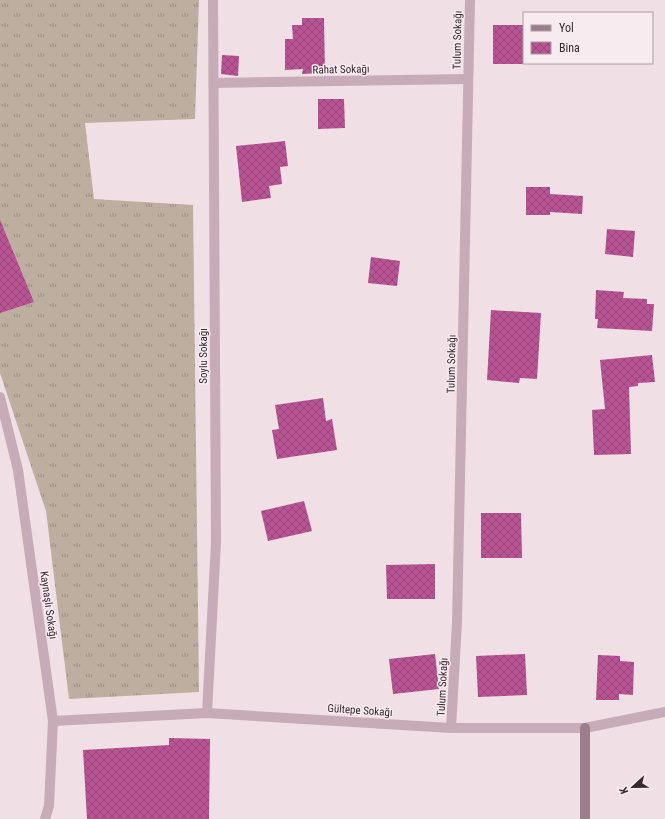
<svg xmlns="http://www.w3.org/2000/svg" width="665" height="819" viewBox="0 0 665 819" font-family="'Roboto Condensed',sans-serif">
  <defs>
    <pattern id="grass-tufts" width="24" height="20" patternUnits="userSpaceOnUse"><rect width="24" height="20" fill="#beaea0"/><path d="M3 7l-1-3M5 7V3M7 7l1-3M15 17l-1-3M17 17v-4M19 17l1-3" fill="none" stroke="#9b8e83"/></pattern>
    <pattern id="building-cross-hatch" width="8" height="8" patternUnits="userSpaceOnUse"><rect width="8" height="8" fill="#b95494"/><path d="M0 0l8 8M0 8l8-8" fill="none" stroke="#974679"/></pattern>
  </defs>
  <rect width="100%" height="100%" fill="#f0dfe5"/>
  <!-- grass -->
  <polygon fill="url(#grass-tufts)" points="0,0 199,0 195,119 85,123 94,199 193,205 199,692 69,699 46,511 0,373"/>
  <!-- building -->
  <g fill="url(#building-cross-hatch)">
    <polygon points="302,18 324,18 325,73 302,74 303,69 285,70 285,39 293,39 292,25 302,25"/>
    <rect x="493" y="25" width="31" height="39"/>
    <polygon points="222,55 239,56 238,76 221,74"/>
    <polygon points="318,99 344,99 345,128 318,129"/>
    <polygon points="285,141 288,166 280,167 282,184 269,186 271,198 242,202 236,146"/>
    <polygon points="526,187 550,187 550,194 583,196 582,214 550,212 550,215 526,215"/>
    <polygon points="0,220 34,302 0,313"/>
    <polygon points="607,229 635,231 633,257 605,254"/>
    <polygon points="371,257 400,261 397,286 368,283"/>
    <polygon points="596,290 624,292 623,298 647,299 647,304 654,304 652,331 597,328 598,319 595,319"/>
    <polygon points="491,310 541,313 537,379 520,378 519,383 487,380"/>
    <polygon points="652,355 655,382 638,383 638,386 629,387 631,454 594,455 592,410 605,409 600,360"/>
    <polygon points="323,398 326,421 332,419 337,450 277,459 272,430 279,429 275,405"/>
    <polygon points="304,501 312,531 268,541 261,511"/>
    <polygon points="481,513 521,513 522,558 481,558"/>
    <polygon points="435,564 435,599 387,599 386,565"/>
    <polygon points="435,654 439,689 393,694 389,659"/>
    <polygon points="525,654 527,695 478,697 476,656"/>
    <polygon points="598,655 620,656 620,661 634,662 633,695 619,694 619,700 596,700"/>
    <polygon points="169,738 210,739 209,819 87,819 83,750 169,745"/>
  </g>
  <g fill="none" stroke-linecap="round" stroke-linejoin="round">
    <!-- street -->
    <g stroke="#c7acb7" stroke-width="10">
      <polyline points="214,83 468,79"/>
      <polyline points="0,397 18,470 53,721 49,806 45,819"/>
      <polyline points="207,713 216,542 213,0"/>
      <polyline points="53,721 207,713 451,728 585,728 665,712"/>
      <polyline points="451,728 457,623 470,0"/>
    </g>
    <!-- secondary -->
    <polyline stroke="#9b7d8c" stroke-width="10" points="585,819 585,728"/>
  </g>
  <g text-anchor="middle" stroke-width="3" stroke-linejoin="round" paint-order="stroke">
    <!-- street labels -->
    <g font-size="11" fill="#362a31" stroke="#f8ebef">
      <text transform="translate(457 40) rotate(-89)" y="4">Tulum Sokağı</text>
      <text transform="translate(341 69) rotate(-1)" y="4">Rahat Sokağı</text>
      <text transform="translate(203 356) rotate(-90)" y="4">Soylu Sokağı</text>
      <text transform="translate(451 364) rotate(-89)" y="4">Tulum Sokağı</text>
      <text transform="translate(49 605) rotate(82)" y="4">Kaynaşlı Sokağı</text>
      <text transform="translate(442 687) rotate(-87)" y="4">Tulum Sokağı</text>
      <text transform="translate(360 710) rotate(4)" y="4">Gültepe Sokağı</text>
    </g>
  </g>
  <!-- legend -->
  <rect x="523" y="12" width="130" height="52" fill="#f8ebef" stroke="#aa9ea3"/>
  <rect x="531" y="25" width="20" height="6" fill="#9b7d8c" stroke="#aa9ea3"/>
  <text x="559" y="32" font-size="12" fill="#362a31">Yol</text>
  <rect x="531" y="42" width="20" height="12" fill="url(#building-cross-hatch)" stroke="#aa9ea3"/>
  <text x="559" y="52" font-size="12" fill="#362a31">Bina</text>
  <!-- north arrow -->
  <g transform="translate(633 787) rotate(248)" stroke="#f8ebef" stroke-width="3" paint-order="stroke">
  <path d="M0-3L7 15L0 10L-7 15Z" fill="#362a31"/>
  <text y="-6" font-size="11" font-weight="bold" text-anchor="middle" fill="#362a31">K</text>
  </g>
</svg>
